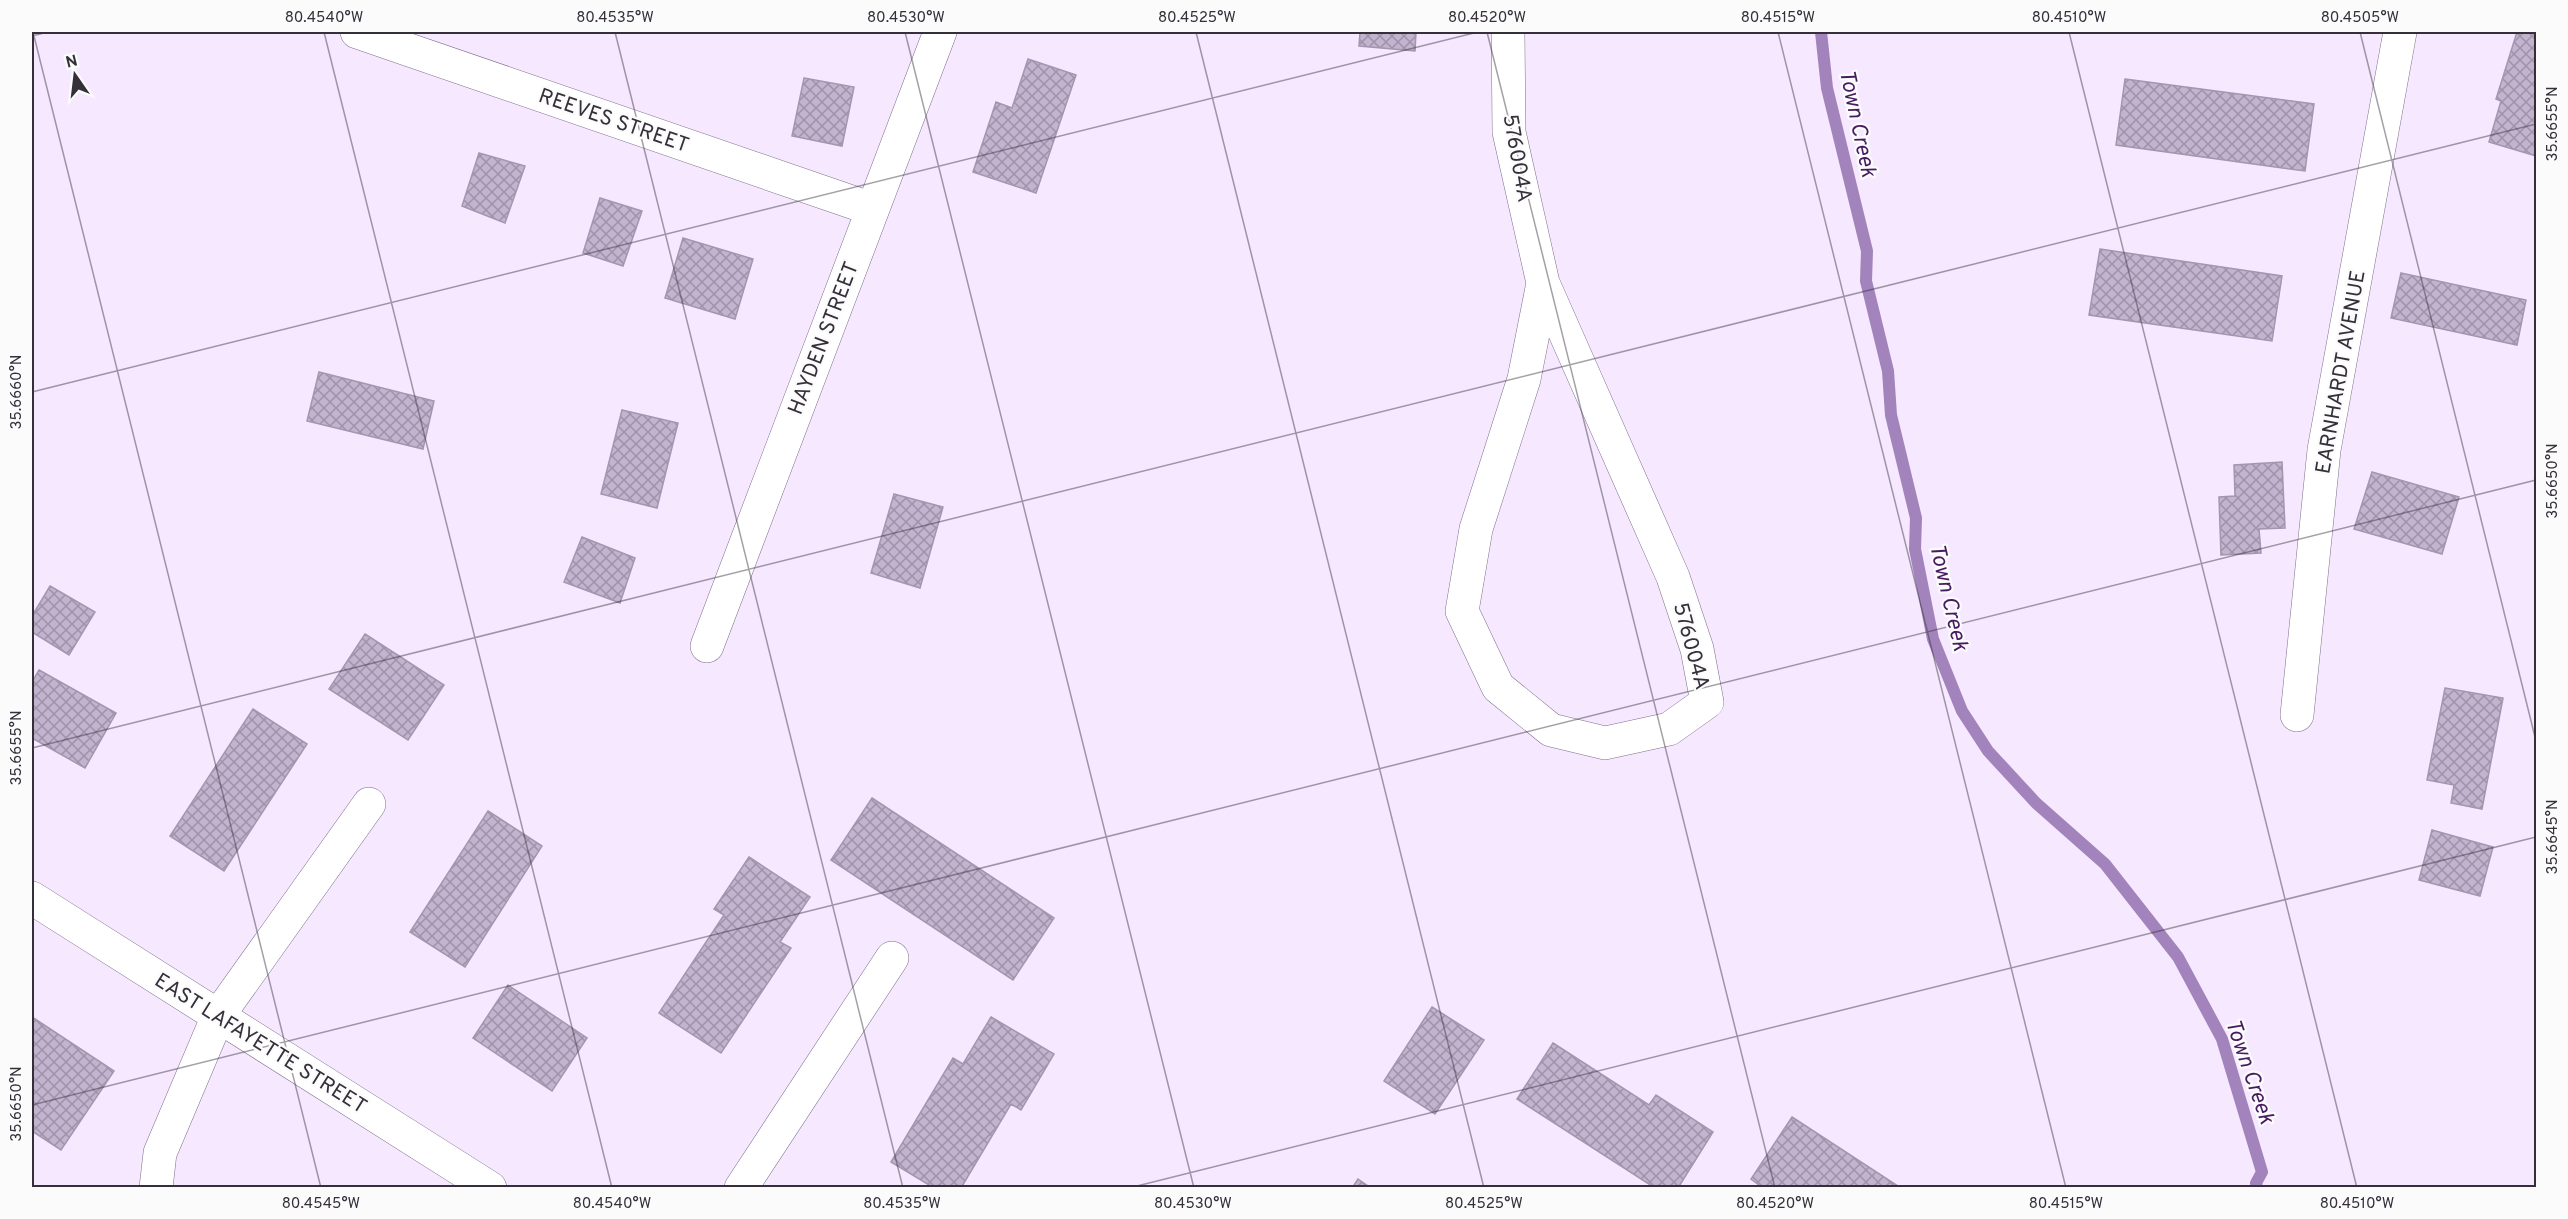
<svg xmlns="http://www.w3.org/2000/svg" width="2568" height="1219" font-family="Overpass,sans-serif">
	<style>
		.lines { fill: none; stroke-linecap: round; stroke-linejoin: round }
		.stream { stroke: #a383bc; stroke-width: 12 }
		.building { fill: url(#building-cross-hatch); stroke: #a495b0; stroke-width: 1.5 }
		.minor-casing { stroke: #7f708a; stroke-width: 34 }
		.minor { stroke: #fff; stroke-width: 33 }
		.ticks { fill: none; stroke: #352f3a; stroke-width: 1.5; stroke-opacity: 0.45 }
		.labels { text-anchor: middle; stroke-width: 4.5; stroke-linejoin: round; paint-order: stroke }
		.street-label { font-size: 21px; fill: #352f3a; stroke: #fbfbfb }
		.water-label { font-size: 22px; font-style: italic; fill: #471b61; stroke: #fbfbfb }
		.neatline { fill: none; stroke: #352f3a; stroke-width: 2 }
		.ticks-label { font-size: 15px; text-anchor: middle; fill: #352f3a }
	</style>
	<defs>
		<pattern id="building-cross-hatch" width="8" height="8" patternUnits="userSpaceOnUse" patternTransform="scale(1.5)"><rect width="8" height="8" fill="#c2b3ce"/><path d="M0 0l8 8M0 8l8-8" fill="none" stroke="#9e92a8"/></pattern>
	</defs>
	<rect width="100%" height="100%" fill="#f5e8ff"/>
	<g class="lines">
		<path class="stream" d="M1821,32l6,56 40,163 -1,30 22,90 3,44 25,103 -1,31 18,90 29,72 26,40 48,52 69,61 73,93 44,82 40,133 -6,11 1,5"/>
	</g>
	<path class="building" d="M1360,32h56l-1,19 -56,-5z
		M2517,32h19v124l-47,-14 12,-41 -5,-2z
		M1028,59l48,16 -40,118 -63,-21 23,-70 16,6z
		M804,78l50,9 -12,59 -50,-10z
		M2125,79l189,25 -9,67 -189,-26z
		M479,153l46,13 -20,57 -43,-17z
		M600,198l42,13 -19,55 -40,-13z
		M683,238l70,21 -18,60 -70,-21z
		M2100,249l182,27 -10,65 -183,-26z
		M2401,273l125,27 -9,45 -126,-27z
		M319,372l115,29 -11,48 -116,-28z
		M622,410l56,13 -21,85 -56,-14z
		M2282,462l3,66 -26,1 2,24 -40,2 -2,-58 16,-1 -1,-31z
		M2372,472l87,25 -17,57 -88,-25z
		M894,494l49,13 -23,81 -49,-15z
		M582,537l53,21 -15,45 -56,-21z
		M50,586l45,26 -26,43 -37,-23v-16z
		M365,634l79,51 -36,55 -79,-51z
		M39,670l77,43 -31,55 -53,-30v-56z
		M2445,688l58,10 -21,111 -31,-6 3,-18 -27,-5z
		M253,709l54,35 -83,127 -54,-35z
		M872,798l182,120 -41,62 -182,-120z
		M488,811l54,35 -77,121 -55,-35z
		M2432,830l61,17 -13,49 -61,-16z
		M749,857l61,40 -30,45 11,6 -70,105 -62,-40 65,-98 -10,-6z
		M508,985l79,53 -35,53 -79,-53z
		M1432,1007l52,33 -49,74 -51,-33z
		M32,1017l82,54 -53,79 -29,-19z
		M991,1017l63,37 -33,56 -10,-6 -50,84h-27l-43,-26 62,-104 10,6z
		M1553,1043l96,62 7,-10 57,37 -35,56h-23l-138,-89z
		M1792,1117l109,71h-138l-12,-9z
		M1358,1179l13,9h-19z"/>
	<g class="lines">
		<defs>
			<path id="minor" d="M357,32l515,177
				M1508,32l1,100 34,151 130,294 24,72 10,53 -38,27 -64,14 -54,-13 -53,-43 -36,-76 14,-82 48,-150 19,-96
				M707,646l233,-614
				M2297,715l27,-265 76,-418
				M32,898l458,290
				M156,1188l4,-35 58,-137 151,-212
				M741,1188l151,-230"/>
		</defs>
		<use href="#minor" class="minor-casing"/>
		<use href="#minor" class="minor"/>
	</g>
	<path class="ticks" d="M33,32l288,1156M324,32l288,1156M615,32l288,1156M905,32l289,1156M1196,32l288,1156M1487,32l288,1156M1778,32l288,1156M2069,32l288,1156M2360,32l176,709M32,36l16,-4M32,392l1446,-360M32,748l2504,-624M32,1105l2504,-625M1129,1188l1407,-351"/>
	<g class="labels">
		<g class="street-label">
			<text transform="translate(614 120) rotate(19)" y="7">REEVES STREET</text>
			<text transform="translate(1518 158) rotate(80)" y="7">576004A</text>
			<text transform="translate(823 338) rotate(-69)" y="7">HAYDEN STREET</text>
			<text transform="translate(2340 372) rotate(-80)" y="7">EARNHARDT AVENUE</text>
			<text transform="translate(1692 646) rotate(75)" y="7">576004A</text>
			<text transform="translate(261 1043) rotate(32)" y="7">EAST LAFAYETTE STREET</text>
		</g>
		<g class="water-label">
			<text transform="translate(1859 123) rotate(78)" y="8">Town Creek</text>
			<text transform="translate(1950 597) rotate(77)" y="8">Town Creek</text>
			<text transform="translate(2251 1071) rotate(71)" y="8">Town Creek</text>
		</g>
	</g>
	<rect width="2568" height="1219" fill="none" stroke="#fbfbfb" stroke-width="66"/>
	<g transform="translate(75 75) rotate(346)" stroke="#fbfbfb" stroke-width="4.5" paint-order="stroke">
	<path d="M0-4.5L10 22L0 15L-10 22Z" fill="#352f3a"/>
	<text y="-9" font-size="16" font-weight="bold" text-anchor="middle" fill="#352f3a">N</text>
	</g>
	<rect x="33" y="33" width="2502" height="1153" class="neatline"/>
	<g class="ticks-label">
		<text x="324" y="22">80.4540°W</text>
		<text x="615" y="22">80.4535°W</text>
		<text x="906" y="22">80.4530°W</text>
		<text x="1197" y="22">80.4525°W</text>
		<text x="1487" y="22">80.4520°W</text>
		<text x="1778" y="22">80.4515°W</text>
		<text x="2069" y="22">80.4510°W</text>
		<text x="2360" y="22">80.4505°W</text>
		<text transform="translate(2552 124) rotate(-90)" y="5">35.6655°N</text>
		<text transform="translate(16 392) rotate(-90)" y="5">35.6660°N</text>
		<text transform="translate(2552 481) rotate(-90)" y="5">35.6650°N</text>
		<text transform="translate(16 748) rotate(-90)" y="5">35.6655°N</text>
		<text transform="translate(2552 837) rotate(-90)" y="5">35.6645°N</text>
		<text transform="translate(16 1104) rotate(-90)" y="5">35.6650°N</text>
		<text x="321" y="1208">80.4545°W</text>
		<text x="612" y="1208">80.4540°W</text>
		<text x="902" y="1208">80.4535°W</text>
		<text x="1193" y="1208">80.4530°W</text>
		<text x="1484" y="1208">80.4525°W</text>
		<text x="1775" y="1208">80.4520°W</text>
		<text x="2066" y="1208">80.4515°W</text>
		<text x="2357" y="1208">80.4510°W</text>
	</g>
</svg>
